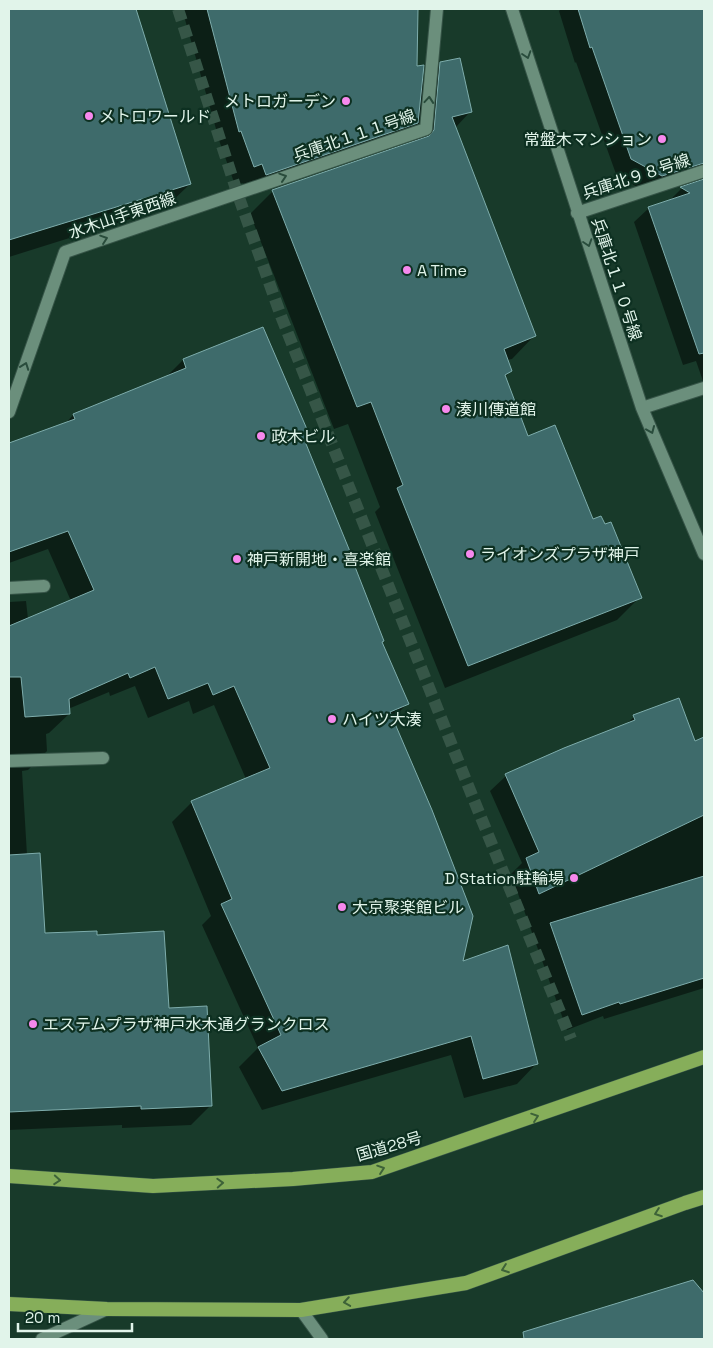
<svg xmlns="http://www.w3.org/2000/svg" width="713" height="1348" font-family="'Space Grotesk','Noto Sans JP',sans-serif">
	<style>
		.shadow { fill: #0007 }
		.building { fill: #3e6b6b; stroke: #7eadac }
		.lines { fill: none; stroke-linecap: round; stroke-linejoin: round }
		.pedestrian-tunnel { stroke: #365647; stroke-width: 12; stroke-dasharray: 12 6; stroke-linecap: butt }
		.minor-casing { stroke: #365447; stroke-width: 14 }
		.tertiary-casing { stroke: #365447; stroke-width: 14 }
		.trunk-casing { stroke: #365447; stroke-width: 15 }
		.minor { stroke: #6b8f7c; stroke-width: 12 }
		.tertiary { stroke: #6b8f7c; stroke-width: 12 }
		.trunk { stroke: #86ae5a; stroke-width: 14 }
		.oneway { stroke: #294c3c }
		.oneway2 { stroke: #3d6238 }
		.poi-dot { fill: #f688ed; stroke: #0d3021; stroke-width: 2 }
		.labels { text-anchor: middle; stroke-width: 4.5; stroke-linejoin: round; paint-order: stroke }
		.poi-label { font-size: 16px; fill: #e1f4ea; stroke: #0d3021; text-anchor: start }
		.street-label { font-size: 16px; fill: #e1f4ea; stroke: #0d3021 }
	</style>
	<rect width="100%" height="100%" fill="#183a2a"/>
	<path class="shadow" d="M9,9h126l55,175 -25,24 -156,49z
		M182,9h235l-1,59 5,15 20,-20 29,49 -15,16 79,208 -22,23 -5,1 4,11 -6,6 23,60 64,84 48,76 -23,23 -172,68 -70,-176 5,-5 -32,-83 -14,5 -84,-215 23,-23 140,-48 1,-18 -16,17 -151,51 -4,-10 -8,2 -15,-42z
		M561,9h143v158l-59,25 -29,-18 -40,-112 -1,1 -16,-52z
		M704,181v200h-1l-7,-20 -13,4 -49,-143 15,-14 19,-6 13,-13z
		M183,360l125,77 -4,4 77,202 26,61 -15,15 69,244 75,101 -19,20 -53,14 -13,-43 -189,55 -23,-43 19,-19 -56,-123 9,-9 -39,-94 20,-20 54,-23 -32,-74 -21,9 -4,-13 -41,17 -13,-32 -25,10 -1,-4 -41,17 1,5 -20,19 -3,1 1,17 -19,19 -6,1 5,84 17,79 52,2 72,73 43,96 -20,20 -69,3v-3l-113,5v-528l17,-1 2,18 43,-18 -23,-52 -39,14v-119l56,-20 8,-9 92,-37z
		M634,717l60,26 10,-5v250l-100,31 -1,-3 -36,14 -56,-156 11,-11 -32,-72 16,-15 59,-27 60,-24z
		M693,1281l11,14v44h-162l17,-17z"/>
	<path class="building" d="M9,9h127l55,175 -182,56z
		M207,9h211l-1,57 7,-1 -6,58 -152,52 -4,-11 -8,3 -13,-36 -2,1z
		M578,9h126v154l-42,13 -31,-17 -39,-112 -2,1z
		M460,58l12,54 -20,5 84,219 -32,13 8,22 -7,4 23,61 27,-11 38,94 8,-3 4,8 6,-2 31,76 -174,68 -71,-178 6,-3 -32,-83 -14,5 -85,-217 157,-54 5,-6 6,-68z
		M704,179v174l-5,1 -51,-147 42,-14 -10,-6z
		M263,327l43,100 3,10 -5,2 47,115h-1l34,87 -2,1 27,62 -19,8 42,98 41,106 -10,45 45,-16 30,119 -55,15 -12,-43 -189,55 -24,-44 23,-12 -60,-131 11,-5 -41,-98 79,-33 -36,-82 -21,9 -5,-12 -40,16 -13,-32 -25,11 -2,-5 -59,26 1,15 -45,3 -4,-40h-12v-51l85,-36 -26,-59 -59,21v-109l66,-24 -2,-5 113,-46 -3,-9z
		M679,698l16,43 9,-4v78l-165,79 -13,-36 13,-6 -34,-78 59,-26 71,-28 -2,-5z
		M40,853l5,80 52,-2v4l67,-4 5,77 38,-2 5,100 -71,3v-3l-132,6v-257z
		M704,876v102l-84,26 -1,-2 -37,13 -32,-92z
		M693,1280l11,13v46h-180l-1,-7z"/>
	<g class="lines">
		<path class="pedestrian-tunnel" d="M178,9l59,183 44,124 186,467 104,256"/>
		<defs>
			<path id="minor" d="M512,9l130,399 62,146
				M577,213l127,-42
				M642,408l62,-20
				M9,412l56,-160 361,-123 11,-120
				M9,588l35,-2
				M9,761l94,-3
				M301,1310l21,29"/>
			<path id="tertiary" d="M42,1339l65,-30"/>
			<path id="trunk" d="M9,1176l144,10 140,-7 79,-7 332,-115
				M9,1304l98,5 194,1 165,-27 219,-80 19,-6"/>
		</defs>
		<use href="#minor" class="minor-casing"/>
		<use href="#tertiary" class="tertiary-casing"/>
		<use href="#trunk" class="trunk-casing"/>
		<use href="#minor" class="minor"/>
		<use href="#tertiary" class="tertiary"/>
		<use href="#trunk" class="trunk"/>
	</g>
	<defs><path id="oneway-chevron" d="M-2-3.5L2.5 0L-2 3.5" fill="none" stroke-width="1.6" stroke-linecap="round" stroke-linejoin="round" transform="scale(1.25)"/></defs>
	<g class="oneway">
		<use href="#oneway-chevron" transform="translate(527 55) rotate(72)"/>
		<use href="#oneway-chevron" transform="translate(429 100) rotate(-85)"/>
		<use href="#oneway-chevron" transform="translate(283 177) rotate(-18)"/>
		<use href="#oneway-chevron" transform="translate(104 239) rotate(-19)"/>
		<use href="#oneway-chevron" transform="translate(588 243) rotate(72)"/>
		<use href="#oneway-chevron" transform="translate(25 366) rotate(-70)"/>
		<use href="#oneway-chevron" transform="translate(651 430) rotate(67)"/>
	</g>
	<g class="oneway2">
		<use href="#oneway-chevron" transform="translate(535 1117) rotate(-19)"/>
		<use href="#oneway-chevron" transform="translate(381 1169) rotate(-19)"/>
		<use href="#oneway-chevron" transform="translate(57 1180) rotate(4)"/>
		<use href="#oneway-chevron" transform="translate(220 1183) rotate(-3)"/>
		<use href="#oneway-chevron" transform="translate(658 1213) rotate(160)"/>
		<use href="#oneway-chevron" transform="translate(505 1269) rotate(160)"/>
		<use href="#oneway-chevron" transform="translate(347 1302) rotate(171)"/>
	</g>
	<g class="poi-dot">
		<circle cx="346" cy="101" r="5"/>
		<circle cx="89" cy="116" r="5"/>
		<circle cx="662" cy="139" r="5"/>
		<circle cx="407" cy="270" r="5"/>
		<circle cx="446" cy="409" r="5"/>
		<circle cx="261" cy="436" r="5"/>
		<circle cx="470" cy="554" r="5"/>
		<circle cx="237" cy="559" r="5"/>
		<circle cx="332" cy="719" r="5"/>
		<circle cx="574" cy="878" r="5"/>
		<circle cx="342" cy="907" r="5"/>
		<circle cx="33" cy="1024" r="5"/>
	</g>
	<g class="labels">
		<g class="poi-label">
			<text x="336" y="107" text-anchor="end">メトロガーデン</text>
			<text x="99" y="122">メトロワールド</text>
			<text x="652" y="145" text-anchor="end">常盤木マンション</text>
			<text x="417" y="276">A Time</text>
			<text x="456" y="415">湊川傳道館</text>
			<text x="271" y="442">政木ビル</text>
			<text x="480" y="560">ライオンズプラザ神戸</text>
			<text x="247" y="565">神戸新開地・喜楽館</text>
			<text x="342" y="725">ハイツ大湊</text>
			<text x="564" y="884" text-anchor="end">D Station駐輪場</text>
			<text x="352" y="913">大京聚楽館ビル</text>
			<text x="43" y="1030">エステムプラザ神戸水木通グランクロス</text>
		</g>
		<g class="street-label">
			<text transform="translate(354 135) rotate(-19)" y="6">兵庫北１１１号線</text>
			<text transform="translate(636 176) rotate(-18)" y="6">兵庫北９８号線</text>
			<text transform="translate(122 215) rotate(-19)" y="6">水木山手東西線</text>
			<text transform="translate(617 279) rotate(72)" y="6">兵庫北１１０号線</text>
			<text transform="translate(389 1146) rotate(-16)" y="6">国道28号</text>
		</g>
	</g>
	<rect width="713" height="1348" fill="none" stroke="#e1f4ea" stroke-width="20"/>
	<path d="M18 1323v8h114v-8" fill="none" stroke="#e1f4ea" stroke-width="2.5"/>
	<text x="25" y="1323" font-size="15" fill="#e1f4ea" stroke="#0d3021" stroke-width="4" paint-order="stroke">20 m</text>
</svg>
